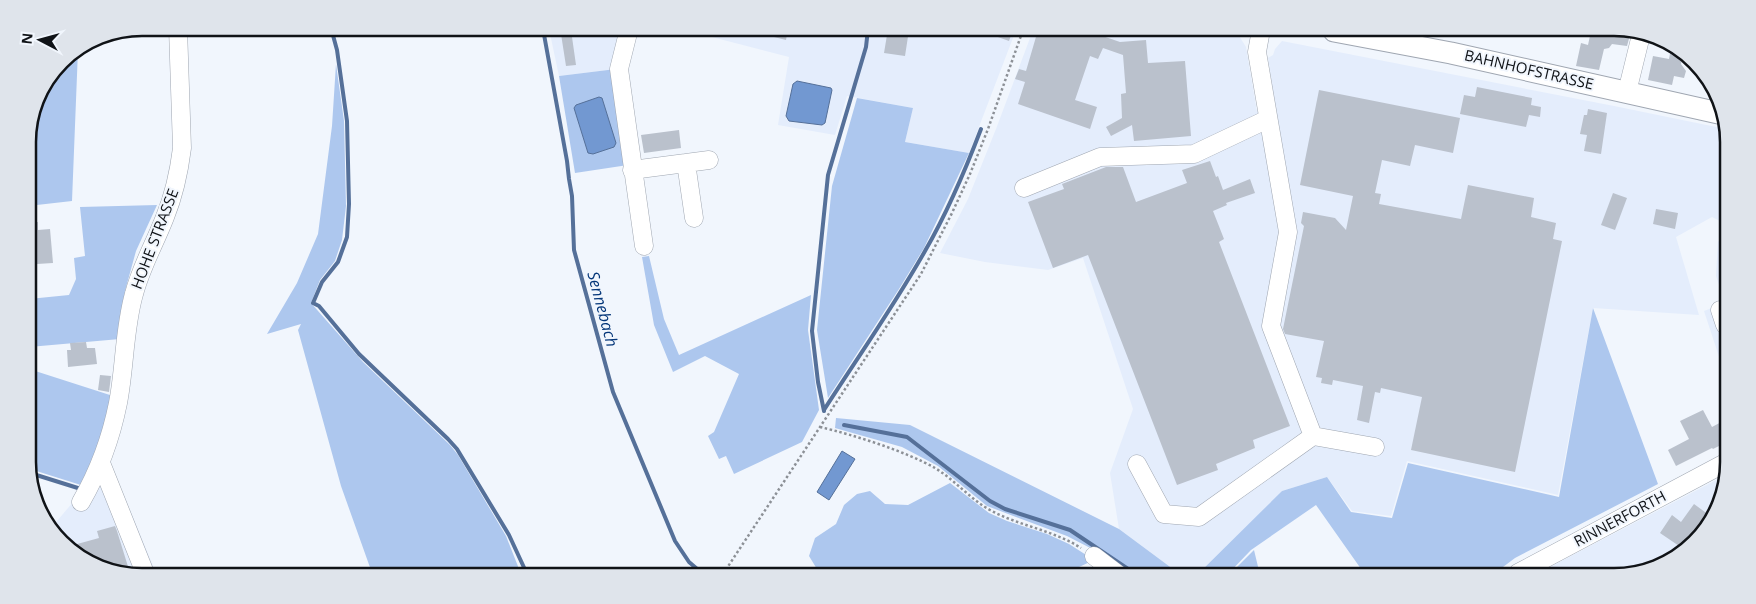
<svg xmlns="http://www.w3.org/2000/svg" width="1756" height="604" font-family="'Open Sans',sans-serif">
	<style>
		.built { fill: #e4edfc }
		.green { fill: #adc7ee }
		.water { fill: #7298d1; stroke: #557099 }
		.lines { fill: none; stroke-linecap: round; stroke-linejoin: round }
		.stream { stroke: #557099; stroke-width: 4 }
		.building { fill: #bac1cc }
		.minor-casing { stroke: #9fa6b1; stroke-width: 19 }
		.major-casing { stroke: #9fa6b1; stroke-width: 23 }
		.path { stroke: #8c9096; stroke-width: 2.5; stroke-dasharray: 2.5 2.5; stroke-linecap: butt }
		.minor { stroke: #fff; stroke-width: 18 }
		.major { stroke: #fff; stroke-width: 21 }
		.labels { text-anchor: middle; stroke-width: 4; stroke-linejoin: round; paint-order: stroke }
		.street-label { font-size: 15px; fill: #101317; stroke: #f1f6fd }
		.water-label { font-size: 16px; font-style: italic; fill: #043679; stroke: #f1f6fd }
		.rim { fill: none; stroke: #101317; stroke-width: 2.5 }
	</style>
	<rect width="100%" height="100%" fill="#f1f6fd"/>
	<path class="built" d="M549,29h77l-10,40 -57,7z
		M681,29l335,1 -47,123 -64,-11 8,-34 -66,-12 -12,39 -57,-10 11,-68z
		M1033,30l203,1 10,16 11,65 16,-22 -5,-32 5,-3 2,-6 7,-8 332,65 112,23v95l-14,-7 -36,20 23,78 -106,-7 -35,187 -151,-34 -16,55 -39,-5 -25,-34 -45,14 -85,84h-16l-62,-46 -9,-56 23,-64 -50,-151 -35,12 -63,-8 -45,-9 28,-54 28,-70z
		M1718,241l8,4 -1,58 -9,-27z
		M1725,303v72l-21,-64z
		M108,461l19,42 29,70h-44l-56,-35 -5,-10z
		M1720,478l5,14 -41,61 -63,23h-88z"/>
	<path class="green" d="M78,50l-6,151 -44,5v-71l8,-37 25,-37z
		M336,64l8,57 2,85 -4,34 -7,21 -15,19 -9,23 52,59 87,83 8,10 48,81 15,38 -149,-1 -31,-87 -43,-156 3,-6 -34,10 30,-51 21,-49 14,-108z
		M616,69l12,96 -53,8 -16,-97z
		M857,98l56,10 -8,34 64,11 -45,95 -25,41 -71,109 -11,-68 15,-144z
		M157,205l-21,46 -11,40 -5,48 -91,8v-48l40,-4 7,-16 -2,-21 11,-2 -5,-49z
		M649,256l15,63 15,36 132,-60 -3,35 11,80 -17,32 -68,32 -8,-18 -7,3 -11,-23 6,-4 25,-58 -34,-18 -32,16 -19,-47 -12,-68z
		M1593,308l65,176 -143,74 -24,18h-125l-50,-71 -65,45 -24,25h-30l85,-84 45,-14 24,35 41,6 16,-55 151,34z
		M29,369l84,27v7l-29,83 -54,-17z
		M836,418l74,7 209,104 62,46h-54l-29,-23 -31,-16 -80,-30 -49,-40 -36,-19 -67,-19z
		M950,483l39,30 18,8 40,13 22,10 25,16 -32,15 -242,-1 -11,-18 6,-18 21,-14 8,-19 13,-11 13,-3 15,13 23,1z
		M1254,550l6,25h-31z"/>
	<path class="water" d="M797,81l34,7 1,2 -7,33 -3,2 -33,-4 -3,-5 7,-32z
		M599,97l3,1 14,45 -2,4 -21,7 -5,-1 -14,-45 2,-3z
		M842,451l13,8 -26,41 -12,-8z"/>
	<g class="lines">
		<path class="stream" d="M331,28l6,22 10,71 2,83 -2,33 -9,25 -16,20 -9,21 6,3 40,48 89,85 9,10 52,86 18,39
			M543,29l24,132 2,18 3,17 2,54 39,142 62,149 14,21 14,12
			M824,410c34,-53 70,-104 101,-159 22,-38 40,-80 56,-122
			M824,411l-6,-29 -6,-51 16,-156 38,-128 2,-18
			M844,425l63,12 83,64 15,8 65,21 67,45
			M30,473l51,16"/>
	</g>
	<path class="building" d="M563,29h11l-2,8 4,28 -10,1 -5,-32z
		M758,29h30l-2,11 -28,-7z
		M888,29l21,1 -4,26 -21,-3z
		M981,30h32l-4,11 -28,-10z
		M1038,30h47l35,12 26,-2 2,23 37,-2 6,75 -57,5 -2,-16 -21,11 -5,-9 16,-9 -1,-24 5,-1 -3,-38 -20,-7 -5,11 -8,-3 -15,44 22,7 -7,22 -72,-25 7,-22 -10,-3 4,-10 7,2z
		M1591,31h40l-4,15 -15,-2 -3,4 -5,1 -5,21 -23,-4 5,-23 7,2z
		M1671,48l12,8 -2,8 5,7 -2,7 -10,-2 -2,9 -24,-5 5,-24 16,3z
		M1477,87l55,11 -1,7 10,2 -1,10 -11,-2 -3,12 -66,-13 4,-19 11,2z
		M1319,90l141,28 -7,35 -38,-8 -5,21 -28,-6 -7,33 6,1 -2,10 82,15 7,-34 66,13 -3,19 25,6 -3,16 9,2 -47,231 -104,-22 11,-53 -41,-9 -1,5 -5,-1 -6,31 -12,-3 6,-34 -30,-6 -1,5 -11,-2 1,-5 -6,-1 8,-36 -39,-7 -2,-5 21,-103 -3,-3 2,-11 32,6 11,12 7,-34 -53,-11z
		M1588,109l19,4 -6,41 -17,-3 3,-16 -7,-1 4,-19h3z
		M679,130l2,18 -37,5 -3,-18z
		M1210,161l6,16 2,-1 5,14 27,-11 5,14 -29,10 1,2 -14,6 11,28 -5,3 71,184 -37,14 2,8 -39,16 2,6 -41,15 -89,-230 -35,13 -25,-66 36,-13 -2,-5 44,-17h17l13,35 51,-19 -5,-13z
		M1613,193l14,5 -12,32 -14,-5z
		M1656,209l22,4 -3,16 -22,-5z
		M38,222v8l12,-1 3,34 -16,1 -1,-11 -8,1v-31z
		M86,342l1,6h8l2,16 -29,3 -1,-17h4l-1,-7z
		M100,375l11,1 -2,16 -11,-2z
		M1703,410l9,17 13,-7v23l-12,6 -1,-1 -36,18 -8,-16 21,-11 -9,-18z
		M1694,504l15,11 -24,35 -25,-17 12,-18 9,7z
		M115,526l2,5 13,42 -18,-1 -42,-26 29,-8 -2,-7z"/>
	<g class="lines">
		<defs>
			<path id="minor" d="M629,29l-10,40 25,177
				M1261,30l-4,22 31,180 -17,94 42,110
				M1627,92l15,-61
				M686,163l8,55
				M632,170l77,-10
				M1024,188l76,-31 94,-3 74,-35
				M1720,310l5,15
				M101,463l44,110
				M1137,464l27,50 35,3 114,-81 62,11
				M81,502c18,-31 30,-64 37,-99 7,-36 6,-74 16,-109 7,-27 21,-51 31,-77 9,-22 14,-45 17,-69l-4,-120
				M1094,556l25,19
				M1516,576l2,-3 207,-110"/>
			<path id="major" d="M1334,31l117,22 272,61"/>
		</defs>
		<use href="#minor" class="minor-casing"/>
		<use href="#major" class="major-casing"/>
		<path class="path" d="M820,427c34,8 85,24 115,41 20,12 35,31 55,42 29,16 63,20 91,38
			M723,574l198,-300 31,-61 18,-39 18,-45 35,-99"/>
		<use href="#minor" class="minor"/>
		<use href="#major" class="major"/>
	</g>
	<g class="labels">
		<g class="street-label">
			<text transform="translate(1529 70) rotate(13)" y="5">BAHNHOFSTRASSE</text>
			<text transform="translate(155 239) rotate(-69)" y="5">HOHE STRASSE</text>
			<text transform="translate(1620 519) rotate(-28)" y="5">RINNERFORTH</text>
		</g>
		<g class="water-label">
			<text transform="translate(603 309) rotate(75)" y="6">Sennebach</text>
		</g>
	</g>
	<path d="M0 0H1756V604H0ZM142 36H1614A106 106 0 0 1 1720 142V462A106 106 0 0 1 1614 568H142A106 106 0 0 1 36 462V142A106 106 0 0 1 142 36Z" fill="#dfe4eb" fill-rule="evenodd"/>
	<path class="rim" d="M142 36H1614A106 106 0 0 1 1720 142V462A106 106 0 0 1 1614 568H142A106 106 0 0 1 36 462V142A106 106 0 0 1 142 36Z"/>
	<g transform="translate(40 40) rotate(276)" stroke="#f1f6fd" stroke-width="4" paint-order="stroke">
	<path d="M0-4L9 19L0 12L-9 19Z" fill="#101317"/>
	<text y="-8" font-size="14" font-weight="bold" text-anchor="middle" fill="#101317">N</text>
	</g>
</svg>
